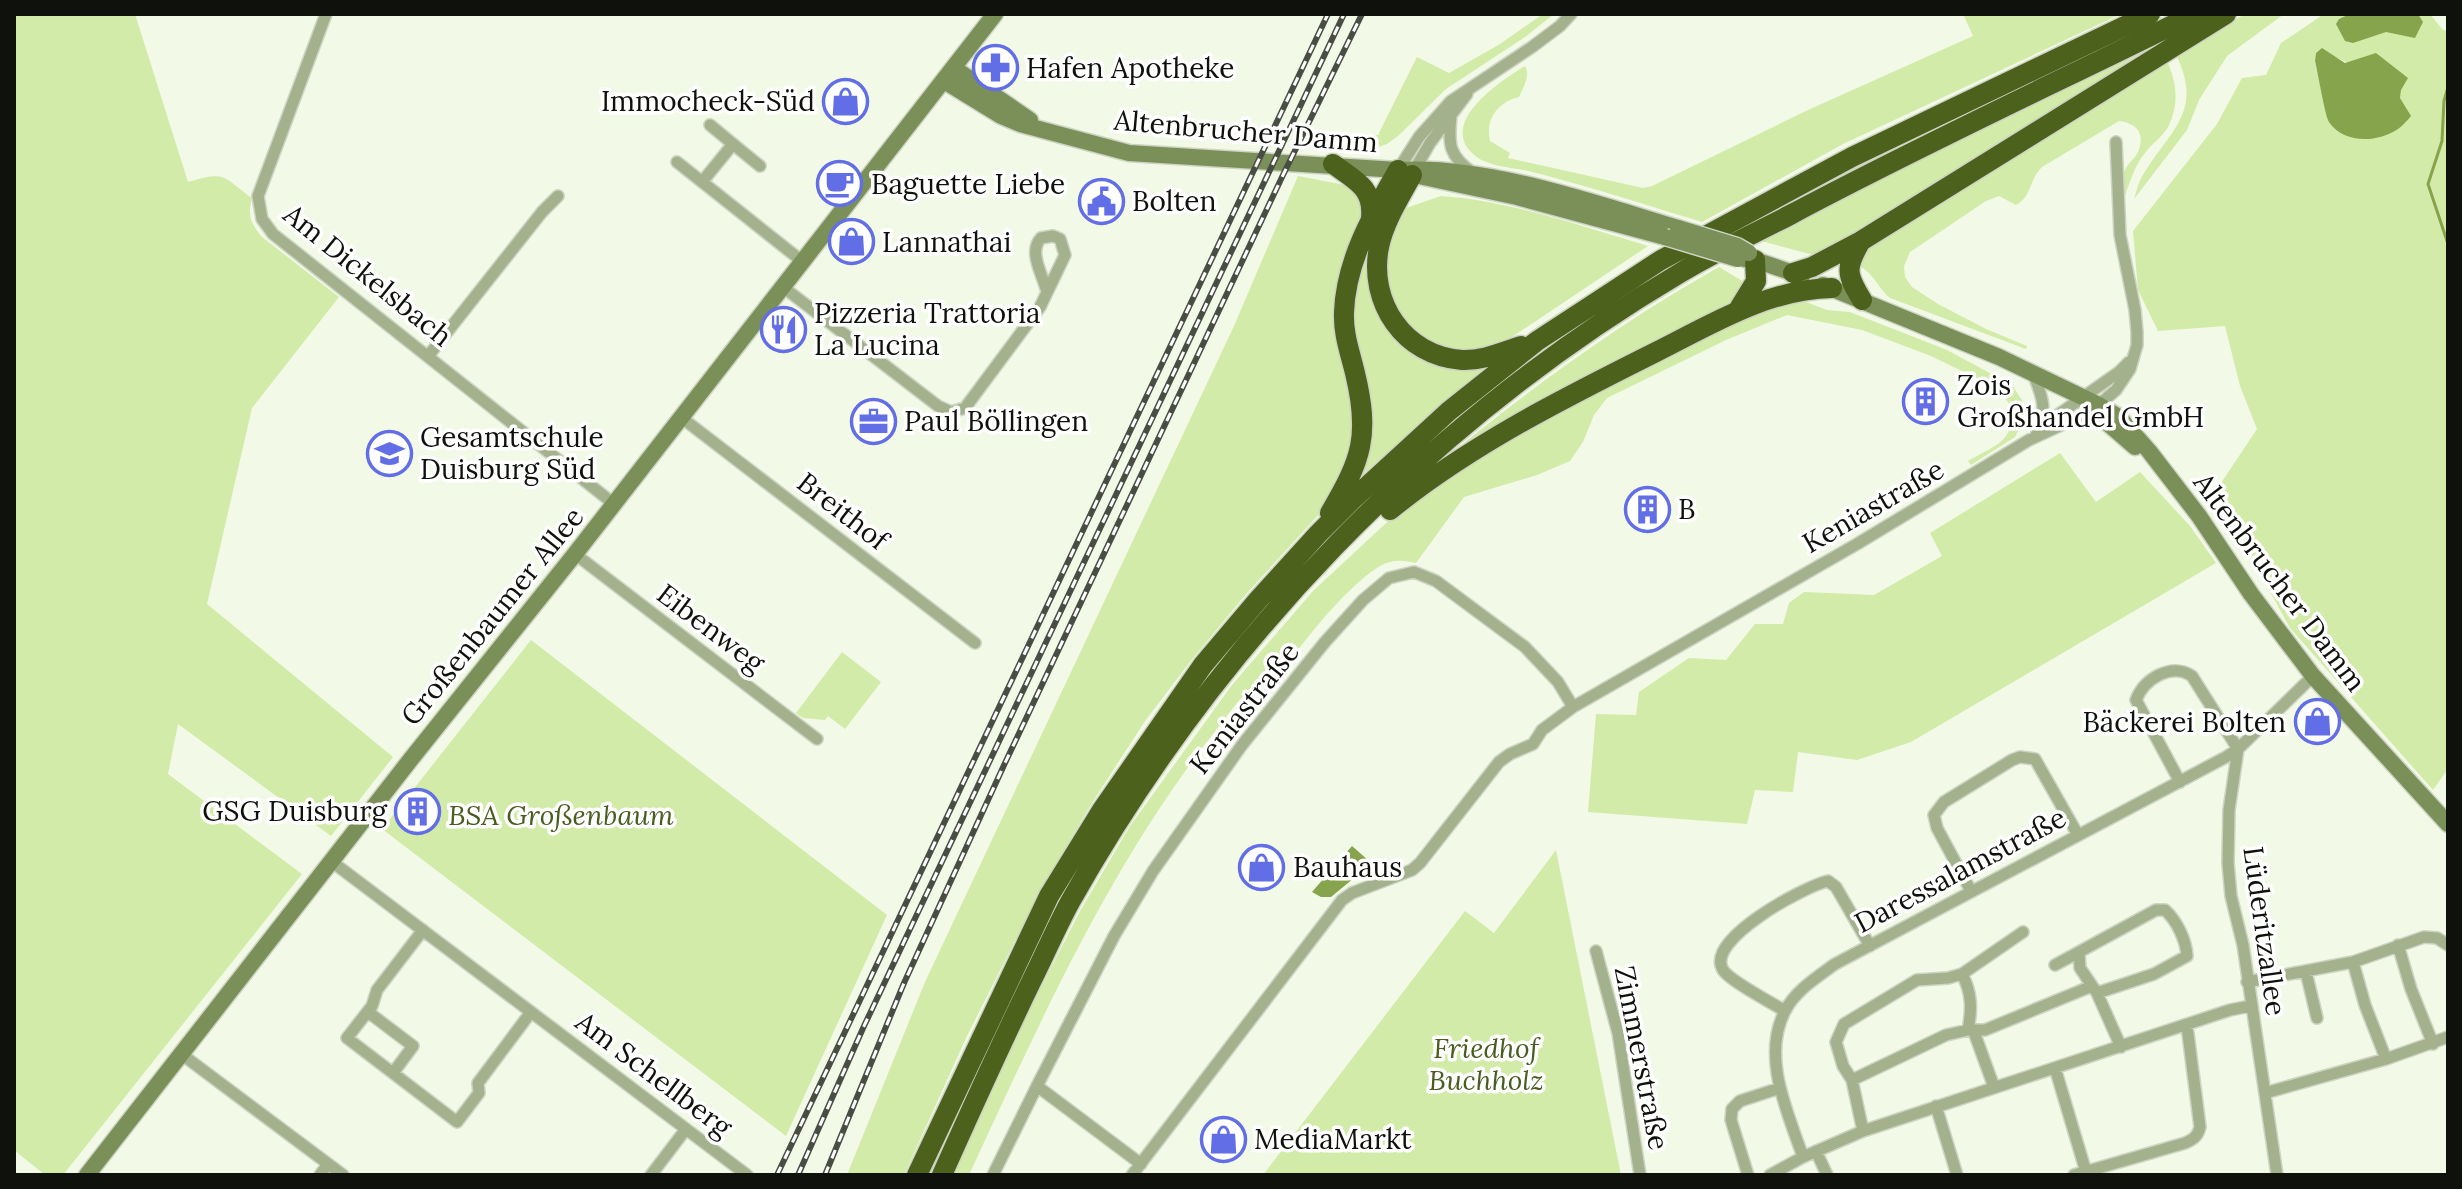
<svg xmlns="http://www.w3.org/2000/svg" width="2462" height="1189" font-family="Lora,serif">
	<style>
		.green { fill: #d2eba9; fill-rule: evenodd }
		.water { fill: #86a44b }
		.lines { fill: none; stroke-linecap: round; stroke-linejoin: round }
		.stream { stroke: #86a44b; stroke-width: 3 }
		.street-casing { stroke: #ced4c4; stroke-width: 14 }
		.secondary-casing { stroke: #ced4c4; stroke-width: 19 }
		.highway-casing { stroke: #ced4c4; stroke-width: 23 }
		.street { stroke: #a3b28c; stroke-width: 11 }
		.secondary { stroke: #7b9058; stroke-width: 16 }
		.highway { stroke: #4b611c; stroke-width: 20 }
		.rail-casing { stroke: #494d44; stroke-width: 6 }
		.rail { stroke: #fff; stroke-width: 3; stroke-dasharray: 9; stroke-linecap: butt }
		.secondary-bridge-casing { stroke: #ced4c4; stroke-width: 19; stroke-linecap: butt }
		.secondary-bridge { stroke: #7b9058; stroke-width: 16 }
		.labels { text-anchor: middle; stroke-width: 7; stroke-linejoin: round; paint-order: stroke }
		.poi-label { font-size: 28px; fill: #0f120c; stroke: #fff; text-anchor: start }
		.street-label { font-size: 28px; fill: #0f120c; stroke: #fff }
		.park-label { font-size: 28px; font-style: italic; fill: #495d1f; stroke: #fff }
	</style>
	<rect width="100%" height="100%" fill="#f2f9e7"/>
	<path class="green" d="M14,14h121l53,168c38,-11 33,-7 64,16 -5,17 -1,26 10,39l77,60 -87,111 -45,196 186,153 -62,79 -153,-112 -10,50 134,100 -239,301h-18l-31,-25z
		M1543,14h11l-29,23 -79,52 -48,47 -11,8 -15,5 -60,-2 11,-12h55l39,-78 32,16 51,-29z
		M1963,14h158l-278,130 -141,78c-34,-10 -67,-21 -101,-31 -25,-7 -51,-15 -77,-21 -17,-3 -39,-4 -52,-17 -33,-32 30,-73 53,-87 6,10 -2,21 -6,31 -21,5 -34,22 -29,44l20,12 -2,5 135,30 9,-2 156,-76 165,-74z
		M2245,14h39l-57,42 -28,44 -12,30 -53,69c3,-10 6,-21 12,-29 27,-42 57,-61 30,-115z
		M2324,14h106l12,15 6,3v737l-15,21 -143,-162 -75,-136 42,-63 -17,-43 -15,-60 -67,5 -20,-41 -5,-59 84,-107 25,-46 24,-3 15,-32zM2316,53l20,4 65,33 -1,8 -72,23 -13,-60z
		M2182,33l-323,203 -42,20 -56,-15 100,-53z
		M2166,59c10,21 14,43 3,66 -5,11 -17,18 -24,28 -11,13 -15,30 -21,45 0,-6 -2,-17 0,-25 2,-9 11,-14 14,-21 8,-19 -2,-29 -19,-31l-77,46c-13,12 -10,30 -26,38l-17,-9 -13,5 -76,51 -6,14 1,11 7,10 26,17 48,25 41,17 -1,3 -136,-51c-14,-12 -17,-28 -36,-34l2,-8z
		M1298,176l57,11 11,22 -15,36 -2,129 7,73 -34,64 -75,82 -54,65 -48,63 -55,85 -50,85 -73,145 -63,139h-57l78,-193 309,-656z
		M1441,196c70,5 140,30 207,50l-151,101 -36,8 -53,-23 -21,-42 -1,-42 20,-40z
		M1368,242l32,97 91,24 -134,116 -7,-167z
		M1719,267l25,15 -14,22 -299,166c90,-75 185,-145 288,-203z
		M1798,299l29,11 23,2 97,38 65,35 10,15 1,11v10l-8,16 -44,28 -3,-4c27,-16 42,-16 46,-50l-15,-22 -68,-33 -69,-26 -75,-15 -61,25 -119,58 -13,17 -11,27 -13,19 -33,14 -73,22 -48,66c-13,-3 -24,-4 -36,3 -38,24 -78,78 -105,114 -25,-1 -44,32 -58,49 -106,133 -177,293 -248,446h-16l69,-150 58,-114 50,-85 102,-141 81,-94 99,-92 57,-42 269,-138z
		M2060,453l36,49 44,-30 50,54 26,37 -305,179 -54,18 -59,-8 -5,40 -38,-2 -8,34 -159,-12 8,-98 40,1 3,-23 50,-34 37,2 29,-36h28l6,-21 15,-11 70,3 68,-39 -12,-23z
		M531,640l356,275 -101,221 -404,-307z
		M842,652l39,30 -36,47 -17,-13 -3,4 -22,-2 -7,-5z
		M1556,850l65,325h-358l202,-264 29,22z"/>
	<path class="water" d="M2350,14h68l5,8 -8,16 -29,-6 -33,11 -8,-2 -9,-17 3,-5z
		M2322,48l23,15 31,-10 32,25 -7,12 -1,8 11,18c-4,5 -9,10 -13,13 -21,14 -54,15 -69,-7 -4,-6 -11,-49 -14,-61l1,-8z
		M1352,846l17,15 -10,6 -5,11 -23,19h-10l-9,-5z"/>
	<g class="lines">
		<path class="stream" d="M2448,87l-4,14 -2,40 -14,43 20,60"/>
		<defs>
			<path id="street" d="M326,14l-68,182 4,23 11,15 341,270
				M1451,116c-3,29 -2,40 22,57
				M733,144l27,22
				M677,162l126,100
				M1415,169l15,-26 37,-49
				M1398,170l21,-33 32,-36 81,-54 28,-21 11,-12
				M702,182l31,-38 -23,-19
				M783,287l155,119 13,6 14,-4 75,-101 25,-52 -5,-16 -7,-3 -12,2c-13,14 1,35 6,54
				M429,355l113,-143 16,-16
				M2033,373c7,19 16,36 4,55
				M682,418l293,225
				M2036,435l16,-16 67,-47 10,-10
				M575,554l242,185
				M2238,749l-9,61 -1,53 3,33 12,49 34,230
				M2180,782l-44,-82c8,-21 35,-38 56,-24l46,73
				M331,861l416,314
				M1971,891l-34,-63 -3,-13 10,-13 68,-42 8,-3 15,2 43,76
				M423,930l-46,60 -5,16 -25,32 110,84 22,-29 -1,-10 53,-71
				M2023,932l-61,42 -14,4 -31,2 -73,44 -8,18 7,24 9,14 94,-45 22,-5h17l107,-44
				M2398,945l13,44 22,55
				M1596,951l22,82 22,142
				M2353,962l12,43 21,54
				M2055,965l24,-13
				M2306,972l11,46
				M1962,974c10,19 10,35 6,56
				M2247,982l106,-20 71,-25 13,1 11,7
				M2097,993l-17,-25 -1,-16 77,-42h9c12,11 21,30 22,46l-33,18 -57,19 24,54
				M1785,1011c-13,-8 -55,-30 -62,-41 -19,-30 82,-84 105,-89l8,6 34,59
				M368,1012l45,34 -20,27
				M1974,1032l20,55
				M180,1053l163,122
				M2055,1068l31,104
				M1852,1080l11,51
				M2265,1093l121,-34 62,-22
				M1936,1106l21,69
				M1816,1151l11,24
				M1803,1157c-15,-44 -42,-100 -18,-146 10,-20 32,-34 50,-47l391,-207 12,-8 75,-73
				M1141,1164l-104,-78 77,-150 39,-65 89,-126 83,-103 38,-42 26,-22 25,-6 22,9 89,66 33,35 15,25
				M320,1175l8,-11
				M651,1175l35,-46
				M993,1175l44,-89
				M1132,1175l210,-275 10,-7 60,-23 8,-7 79,-101 11,-8 23,-10 9,-14 31,-23 284,-163 172,-104 63,-29 24,-21 14,-21 7,-24v-13l-2,-22 -15,-75 -4,-93
				M1748,1175l-17,-55 1,-11 8,-8 40,-13
				M1770,1175l33,-18 60,-26 367,-121 20,-4
				M2074,1175l111,-32c9,-4 13,-7 15,-16l-13,-101"/>
			<path id="secondary" d="M954,68l76,52
				M944,81l57,35 19,8 109,29 269,17c86,-6 197,33 280,58
				M1414,175l103,22 148,40
				M1744,259l11,1 47,16
				M1823,285l176,72 100,48 20,12 30,34 50,65 52,78 62,82 135,148
				M2089,407l46,40
				M87,1175l324,-416 164,-205 420,-540"/>
			<path id="highway" d="M1333,164c22,16 41,24 38,54
				M1412,175c-12,22 -28,47 -33,72 -11,55 25,109 83,113 21,1 40,-8 59,-14
				M1861,241c-16,27 -15,33 1,59
				M1793,273l19,-6 49,-26 365,-227
				M1737,312l19,-31 -1,-21
				M1390,510c80,-65 174,-112 266,-158 56,-28 112,-63 176,-64
				M1330,513c32,-54 40,-78 25,-140 -5,-21 -12,-39 -11,-61 2,-52 29,-98 54,-142
				M917,1175l132,-279 53,-86 101,-145 55,-65 60,-66 34,-34 97,-89 88,-70 124,-81 191,-103 298,-143
				M942,1175c29,-65 58,-129 89,-193 13,-26 25,-54 39,-80 145,-258 355,-478 610,-629 35,-21 73,-39 110,-58 133,-71 270,-134 405,-201"/>
		</defs>
		<use href="#street" class="street-casing"/>
		<use href="#secondary" class="secondary-casing"/>
		<use href="#highway" class="highway-casing"/>
		<use href="#street" class="street"/>
		<use href="#secondary" class="secondary"/>
		<use href="#highway" class="highway"/>
		<defs>
			<path id="rail" d="M777,1175l551,-1161
				M798,1175l66,-149 480,-1012
				M825,1175l79,-192 101,-220 278,-588 79,-161"/>
		</defs>
		<use href="#rail" class="rail-casing"/>
		<use href="#rail" class="rail"/>
		<defs>
			<path id="secondary-bridge" d="M1678,228l59,18 12,7
				M1665,237l73,22"/>
		</defs>
		<use href="#secondary-bridge" class="secondary-bridge-casing"/>
		<use href="#secondary-bridge" class="secondary-bridge"/>
	</g>
	<defs>
		<symbol id="pharmacy-ring" viewBox="-11 -11 22 22"><circle r="9.5" fill="#fff" stroke="#626ee6" stroke-width="1.5"/><path d="M-2-6h4v4h4v4h-4v4h-4v-4h-4v-4h4Z" fill="#626ee6"/></symbol>
		<symbol id="shop-ring" viewBox="-11 -11 22 22"><circle r="9.5" fill="#fff" stroke="#626ee6" stroke-width="1.5"/><path d="M-5-2.5h2.3a2.7 3.5 0 0 1 5.4 0H5L5.5 6h-11ZM-1.5-2.5h3a1.5 2.3 0 0 0-3 0Z" fill="#626ee6"/></symbol>
		<symbol id="cafe-ring" viewBox="-11 -11 22 22"><circle r="9.5" fill="#fff" stroke="#626ee6" stroke-width="1.5"/><path d="M-5.5-4.5H6V0H3Q3 3.5 0 3.5H-2.5Q-5.5 3.5-5.5 0ZM3-3.2v2h1.7v-2ZM-6 4.5H4V6H-6Z" fill="#626ee6"/></symbol>
		<symbol id="civic-ring" viewBox="-11 -11 22 22"><circle r="9.5" fill="#fff" stroke="#626ee6" stroke-width="1.5"/><path d="M-.6-6.5H3V-4.5H.6V-3L4-1V1h2V6H-6V1h2V-1L-.6-3ZM-1.2 2.5V6h2.4V2.5Z" fill="#626ee6"/></symbol>
		<symbol id="restaurant-ring" viewBox="-11 -11 22 22"><circle r="9.5" fill="#fff" stroke="#626ee6" stroke-width="1.5"/><path d="M-5-6h1v4h1v-4h1v4h1v-4h1v5L-1.5 .5V6h-2V.5L-5-1ZM5-6V6H3V1.5H1.5Q1.5-4 5-6Z" fill="#626ee6"/></symbol>
		<symbol id="building-ring" viewBox="-11 -11 22 22"><circle r="9.5" fill="#fff" stroke="#626ee6" stroke-width="1.5"/><path d="M-4-6H4V6H1V3H-1V6H-4ZM-2.5-4.3h1.7v1.8h-1.7ZM.8-4.3h1.7v1.8H.8ZM-2.5-1h1.7V.8h-1.7ZM.8-1h1.7V.8H.8Z" fill="#626ee6"/></symbol>
		<symbol id="office-ring" viewBox="-11 -11 22 22"><circle r="9.5" fill="#fff" stroke="#626ee6" stroke-width="1.5"/><path d="M-6-3h4V-5.5h4V-3h4V5H-6ZM-1-4.5V-3h2v-1.5ZM-6 0V1H6V0Z" fill="#626ee6"/></symbol>
		<symbol id="school-ring" viewBox="-11 -11 22 22"><circle r="9.5" fill="#fff" stroke="#626ee6" stroke-width="1.5"/><path d="M0-5L7-2L0 1L-7-2ZM-4 1L0 2.5L4 1V4Q0 6-4 4Z" fill="#626ee6"/></symbol>
	</defs>
	<g fill-rule="evenodd">
		<use href="#pharmacy-ring" x="970" y="42" width="51" height="51"/>
		<use href="#shop-ring" x="820" y="76" width="51" height="51"/>
		<use href="#cafe-ring" x="814" y="158" width="51" height="51"/>
		<use href="#civic-ring" x="1076" y="176" width="51" height="51"/>
		<use href="#shop-ring" x="826" y="216" width="51" height="51"/>
		<use href="#restaurant-ring" x="758" y="304" width="51" height="51"/>
		<use href="#building-ring" x="1900" y="376" width="51" height="51"/>
		<use href="#office-ring" x="848" y="396" width="51" height="51"/>
		<use href="#school-ring" x="364" y="428" width="51" height="51"/>
		<use href="#building-ring" x="1622" y="484" width="51" height="51"/>
		<use href="#shop-ring" x="2292" y="696" width="51" height="51"/>
		<use href="#building-ring" x="392" y="786" width="51" height="51"/>
		<use href="#shop-ring" x="1236" y="842" width="51" height="51"/>
		<use href="#shop-ring" x="1198" y="1114" width="51" height="51"/>
	</g>
	<g class="labels">
		<g class="poi-label">
			<text x="1026" y="78">Hafen Apotheke</text>
			<text x="815" y="111" text-anchor="end">Immocheck-Süd</text>
			<text x="871" y="194">Baguette Liebe</text>
			<text x="1132" y="211">Bolten</text>
			<text x="882" y="252">Lannathai</text>
			<text x="814" y="323">Pizzeria Trattoria<tspan x="814" dy="32">La Lucina</tspan></text>
			<text x="1957" y="395">Zois<tspan x="1957" dy="32">Großhandel GmbH</tspan></text>
			<text x="904" y="431">Paul Böllingen</text>
			<text x="420" y="447">Gesamtschule<tspan x="420" dy="32">Duisburg Süd</tspan></text>
			<text x="1678" y="519">B</text>
			<text x="2286" y="732" text-anchor="end">Bäckerei Bolten</text>
			<text x="387" y="821" text-anchor="end">GSG Duisburg</text>
			<text x="1293" y="877">Bauhaus</text>
			<text x="1254" y="1149">MediaMarkt</text>
		</g>
		<g class="street-label">
			<text transform="translate(1246 131) rotate(5)" y="10">Altenbrucher Damm</text>
			<text transform="translate(368 275) rotate(39)" y="10">Am Dickelsbach</text>
			<text transform="translate(1873 506) rotate(-30)" y="10">Keniastraße</text>
			<text transform="translate(843 511) rotate(38)" y="10">Breithof</text>
			<text transform="translate(2280 582) rotate(53)" y="10">Altenbrucher Damm</text>
			<text transform="translate(492 616) rotate(-51)" y="10">Großenbaumer Allee</text>
			<text transform="translate(711 628) rotate(37)" y="10">Eibenweg</text>
			<text transform="translate(1244 708) rotate(-52)" y="10">Keniastraße</text>
			<text transform="translate(1960 870) rotate(-28)" y="10">Daressalamstraße</text>
			<text transform="translate(2265 931) rotate(82)" y="10">Lüderitzallee</text>
			<text transform="translate(1642 1058) rotate(79)" y="10">Zimmerstraße</text>
			<text transform="translate(654 1074) rotate(37)" y="10">Am Schellberg</text>
		</g>
		<g class="park-label">
			<text x="561" y="825">BSA Großenbaum</text>
			<text x="1486" y="1058">Friedhof<tspan x="1486" dy="32">Buchholz</tspan></text>
		</g>
	</g>
	<rect width="2462" height="1189" fill="none" stroke="#0f120c" stroke-width="32"/>
</svg>
